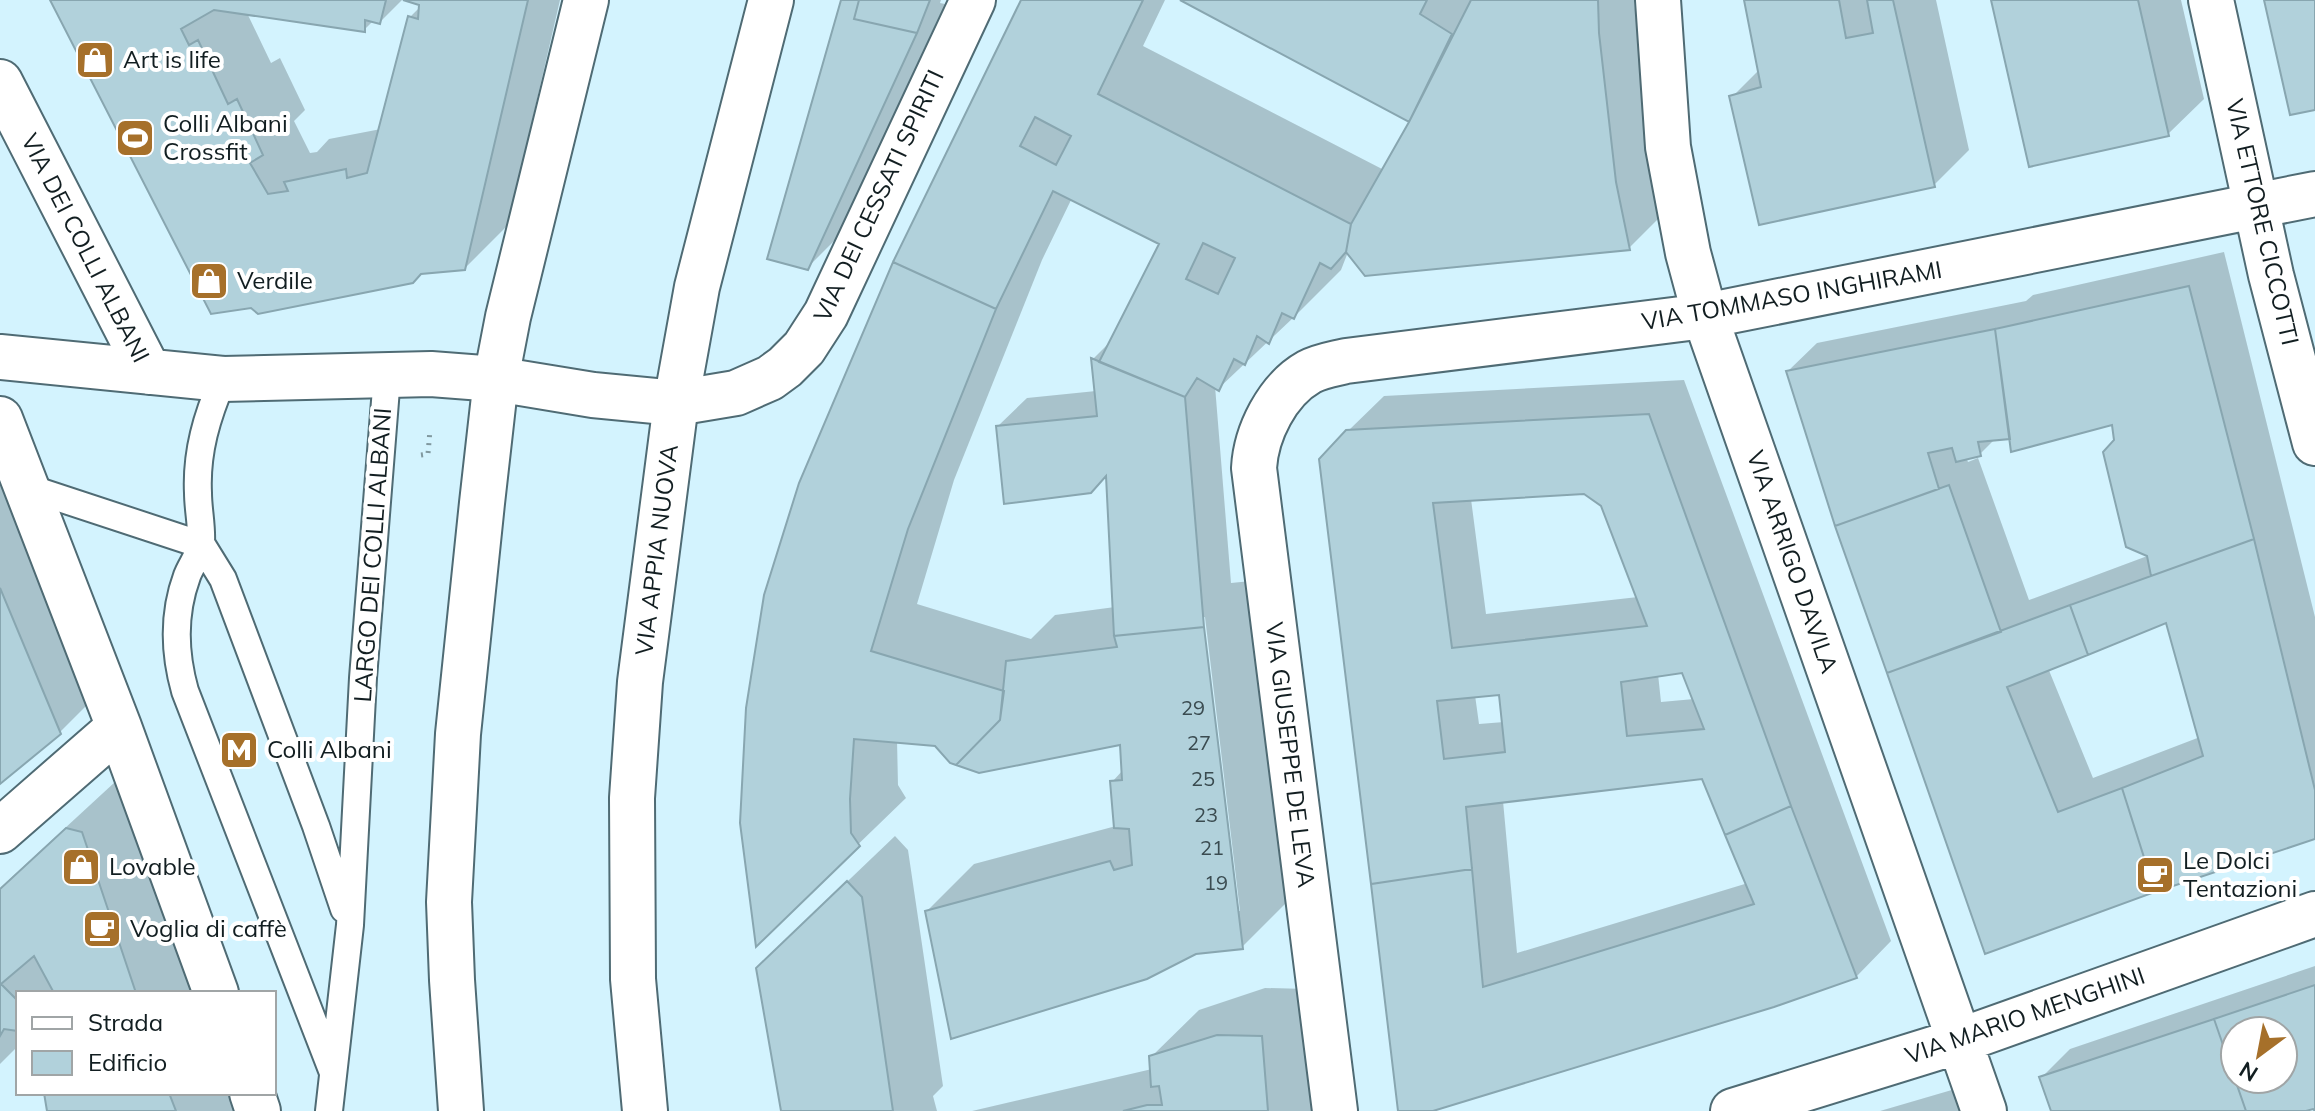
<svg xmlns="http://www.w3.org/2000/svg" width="2315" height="1111" font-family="Mulish,sans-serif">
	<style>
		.shadow { fill: #0003; fill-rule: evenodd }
		.building { fill: #b1d1db; stroke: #88a6b0; stroke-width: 2; fill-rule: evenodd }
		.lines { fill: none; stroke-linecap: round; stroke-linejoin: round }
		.lane-casing { stroke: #4f6b74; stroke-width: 30 }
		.street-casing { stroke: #4f6b74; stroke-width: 48 }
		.primary-casing { stroke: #4f6b74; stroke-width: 48 }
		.path { stroke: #80989f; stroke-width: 5; stroke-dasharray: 2 6; stroke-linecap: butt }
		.lane { stroke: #fff; stroke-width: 26 }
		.street { stroke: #fff; stroke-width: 44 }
		.primary { stroke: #fff; stroke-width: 44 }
		.labels { text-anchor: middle; stroke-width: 8; stroke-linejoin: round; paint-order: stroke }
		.number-label { font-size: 20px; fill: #3a4b50 }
		.poi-label { font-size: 24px; fill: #121e21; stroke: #fff; text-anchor: start }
		.street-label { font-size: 24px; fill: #121e21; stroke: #fff }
	</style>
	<rect width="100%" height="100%" fill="#d3f3fe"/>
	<path class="shadow" d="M52,0h350l-22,22 -6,-2 -9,9 -118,-16 24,50 9,-5 25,52 -11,11 16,32 7,-1 12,-13 52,-10 29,-112 10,-10 1,-4 -11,-3h150l-52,225 -43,43 -42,3 -165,41z
		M843,0h98l-1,3 5,1 -109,235 -29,29z
		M1024,0h141l-22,46 241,124 28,-48 -228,-122h450l16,146 14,67 -35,35 -281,4 -7,18 -47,47 -75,71 -4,-2 16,197 20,-2 38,319 -47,47 -315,-36 47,-47 142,-38 -4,-44 11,-12 -2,-28 -185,2 -39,-4 1,45 8,13 -149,144zM1072,198l90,45 -49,96 -20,20 3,32 -69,7 -29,28 110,48 7,133 -60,8 -24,24 -114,-35 37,-124 88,-220zM1205,617l35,294h-4l-35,-293z
		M1746,0h190l33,150 -35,35 -202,-88 28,-28z
		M1993,0h188l23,99 -36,35z
		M2224,252l91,365v219l-329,115 -198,-580 29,-28 209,-42 7,-6zM2113,423l3,18 34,114 -121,45 -51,-142 -10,4 -2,-5 14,-3 16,-16zM2167,620l33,117 -107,41 -45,-110z
		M1684,380l207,561 -35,36 -431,134h-25l-52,-680 36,-35zM1584,492l19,12 35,93 -152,17 -15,-115zM1684,670l10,29 -33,3 -3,-28zM1501,692l3,30 -25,2 -4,-29zM1703,777l45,106 -231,70 -14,-152z
		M0,428l107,257 -48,48 -59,49z
		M115,782l13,3 70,208h-180v53l-18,18v-176z
		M895,836l13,14 35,236 -10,10 4,15h-154l23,-190z
		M2315,966v144l-1,-4 -14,5h-247l-12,-33 29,-29zM2235,1031h48v48h-48z
		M1265,988l43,1 10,122h-346l180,-42 -1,-12 48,-47z
		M1962,1087l8,24h-90z
		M46,1093h186l6,18h-189z"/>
	<path class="building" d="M50,0h336l-6,24 -15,-4v12l-151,-22 -33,19 8,16 9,-5 30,64 9,-5 26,56 -13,8 18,31 20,-3 -4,-9 62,-13 1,9 20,-5 41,-157 10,3 1,-14 -16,-5h125l-63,270 -44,4 -8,9 -155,31 -7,-6 -40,6z
		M841,0h18l-5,19 63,14 -109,237 -41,-11z
		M859,0h71l-13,33 -63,-14z
		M1021,0h122l-45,94 253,130 -5,28 -15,17 -11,-6 -26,56 -12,-6 -13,31 -12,-8 -12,29 -11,-6 -15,32 -22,-13 -12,19 -86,-35 60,-118 -106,-53 -57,118 -103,-47zM1035,117l36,19 -15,29 -36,-19zM1203,243l32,15 -17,36 -32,-15z
		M1180,0h247l-7,14 32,20 -43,88z
		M1471,0h127l1,33 17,149 14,68 -265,26 -19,-24 5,-28 58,-102z
		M1744,0h95l7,38 27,-5 -6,-33h26l42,187 -176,38 -30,-129 32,-9z
		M1991,0h147l31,136 -140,31z
		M2264,0h51v110l-25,5z
		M893,262l103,47 -88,220 -37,122 133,40 -4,29 -44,45 -6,-2 -15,-17 -81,-7 -4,60 1,34 9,13 -104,101 -16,-124 6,-115 18,-113 35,-112z
		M2189,286l65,253 -103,37 -4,-20 -21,-9 -23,-95 11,-12 -2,-15 -101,27 -16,-123z
		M1995,329l15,110 -32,3 3,14 -25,6 -4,-14 -24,5 11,36 -104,37 -49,-155z
		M1091,358l94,39 19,230 -90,9 -8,-160 -15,17 -87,11 -8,-78 101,-10z
		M1649,414l142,392 -66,29 -23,-56 -236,28 6,62 -101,15 -52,-425 27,-29zM1584,494l17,12 46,120 -195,22 -19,-145zM1682,673l22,56 -77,7 -6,-54zM1499,695l6,57 -61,7 -7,-58z
		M1949,485l52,147 -114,41 -52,-147z
		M2254,539l61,251v49l-160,53 -33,-104 81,-32 -37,-133 -78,32 -18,-50z
		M0,588l61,146 -61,50z
		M2070,605l18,50 -81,32 51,125 64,-24 33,104 -170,62 -98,-281z
		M1204,627l39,322 -47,5 -49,25 -196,60 -26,-128 185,-50 4,9 18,-5 -3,-36 -15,-1 -4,-47 12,-1 -2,-35 -141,28 -23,-8 44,-45 6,-59 111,-14 -3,-11z
		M1791,806l66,172 -83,29 -341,104h-35l-27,-227 101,-15 11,118 271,-83 -29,-69z
		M66,828l16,4 54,161h-82l-20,-37 -33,28 17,17v30l-14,-2 -4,7v-147z
		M847,881l15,16 31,214h-112l-25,-143z
		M2315,985v126l-2,-2 -7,2h-60l-32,-92zM2235,1031h48v48h-48z
		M2214,1019l32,92h-195l-12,-34z
		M1217,1035l45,1 6,75h-145l24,-6h15l-3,-19 -8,1 -2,-31z
		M44,1093h125l7,18h-129z"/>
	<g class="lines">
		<defs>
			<path id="lane" d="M223,379c-16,37 -27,73 -25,114 0,16 4,33 3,49 0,11 -10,23 -14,34 -14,38 -13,76 -2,115l147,379
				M26,487l176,58 21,34 93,247 28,83
				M329,1111l21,-186 13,-247 24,-302"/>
			<path id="street" d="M1658,0l10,147 20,106 17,63 279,795
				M2211,0l60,275 44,168
				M0,82l149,290
				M0,357l223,22 208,-5 65,5 97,16 83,8 60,-10 34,-15 15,-11 19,-19 22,-34 147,-314
				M0,419l119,308 97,266
				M0,831l119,-104
				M252,1093l6,18
				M1335,1111l-81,-643c2,-35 23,-78 55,-96 11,-6 25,-8 37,-11l359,-45 610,-122
				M1733,1111l226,-70 356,-127"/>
			<path id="primary" d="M461,1111l-9,-131 -3,-78 9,-168 24,-231 14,-124 12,-62 78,-317
				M645,1111l-12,-132 -1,-181 8,-116 36,-279 21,-116 74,-287"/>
		</defs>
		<use href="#lane" class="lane-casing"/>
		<use href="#street" class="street-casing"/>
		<use href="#primary" class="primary-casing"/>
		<path class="path" d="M421,455l7,-1 2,-24"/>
		<use href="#lane" class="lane"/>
		<use href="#street" class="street"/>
		<use href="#primary" class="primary"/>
	</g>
	<defs>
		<symbol id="shop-square" viewBox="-11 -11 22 22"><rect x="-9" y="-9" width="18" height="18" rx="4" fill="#a6702a" stroke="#fff"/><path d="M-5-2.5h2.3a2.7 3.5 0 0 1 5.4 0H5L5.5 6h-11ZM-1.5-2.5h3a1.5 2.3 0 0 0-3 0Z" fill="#fff"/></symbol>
		<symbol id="stadium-square" viewBox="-11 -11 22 22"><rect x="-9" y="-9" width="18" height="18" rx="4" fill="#a6702a" stroke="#fff"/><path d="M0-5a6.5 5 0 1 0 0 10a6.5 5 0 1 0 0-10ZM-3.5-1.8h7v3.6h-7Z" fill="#fff"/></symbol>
		<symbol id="metro-square" viewBox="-11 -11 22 22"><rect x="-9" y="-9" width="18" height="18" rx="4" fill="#a6702a" stroke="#fff"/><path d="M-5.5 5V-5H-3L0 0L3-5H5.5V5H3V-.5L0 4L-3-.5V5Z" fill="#fff"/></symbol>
		<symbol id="cafe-square" viewBox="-11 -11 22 22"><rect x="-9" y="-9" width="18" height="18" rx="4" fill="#a6702a" stroke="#fff"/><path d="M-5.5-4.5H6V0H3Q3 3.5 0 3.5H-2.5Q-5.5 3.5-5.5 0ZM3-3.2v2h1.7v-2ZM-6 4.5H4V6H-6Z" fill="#fff"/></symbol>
	</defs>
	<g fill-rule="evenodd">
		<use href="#shop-square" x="73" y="38" width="44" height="44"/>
		<use href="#stadium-square" x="113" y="116" width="44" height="44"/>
		<use href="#shop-square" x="187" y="259" width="44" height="44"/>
		<use href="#metro-square" x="217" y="728" width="44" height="44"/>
		<use href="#shop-square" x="59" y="845" width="44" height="44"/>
		<use href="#cafe-square" x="2133" y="853" width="44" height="44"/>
		<use href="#cafe-square" x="80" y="907" width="44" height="44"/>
	</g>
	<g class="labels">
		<g class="number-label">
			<text x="1193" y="715">29</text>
			<text x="1199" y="750">27</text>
			<text x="1203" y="786">25</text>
			<text x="1206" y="822">23</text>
			<text x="1212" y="855">21</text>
			<text x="1216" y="890">19</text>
		</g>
		<g class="poi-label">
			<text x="123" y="68">Art is life</text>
			<text x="163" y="132">Colli Albani<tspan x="163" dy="28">Crossfit</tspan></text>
			<text x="237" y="289">Verdile</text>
			<text x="267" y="758">Colli Albani</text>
			<text x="2183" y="869">Le Dolci<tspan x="2183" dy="28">Tentazioni</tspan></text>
			<text x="109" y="875">Lovable</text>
			<text x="130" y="937">Voglia di caffè</text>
		</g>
		<g class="street-label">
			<text transform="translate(879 196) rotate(-65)" y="8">VIA DEI CESSATI SPIRITI</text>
			<text transform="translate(2262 222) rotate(77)" y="8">VIA ETTORE CICCOTTI</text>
			<text transform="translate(85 248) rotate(63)" y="8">VIA DEI COLLI ALBANI</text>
			<text transform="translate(1792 296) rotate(-10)" y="8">VIA TOMMASO INGHIRAMI</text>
			<text transform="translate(657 550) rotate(-83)" y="8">VIA APPIA NUOVA</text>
			<text transform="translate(373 555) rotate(-86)" y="8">LARGO DEI COLLI ALBANI</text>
			<text transform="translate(1792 562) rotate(71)" y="8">VIA ARRIGO DAVILA</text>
			<text transform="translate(1290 755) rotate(83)" y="8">VIA GIUSEPPE DE LEVA</text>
			<text transform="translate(2025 1016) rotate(-19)" y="8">VIA MARIO MENGHINI</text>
		</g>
	</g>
	<rect x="16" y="991" width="260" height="104" fill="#ffffff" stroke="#a0a5a6" stroke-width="2"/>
	<rect x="32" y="1017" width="40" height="12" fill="#ffffff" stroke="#a0a5a6" stroke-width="2"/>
	<text x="88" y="1031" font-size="24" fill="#121e21">Strada</text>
	<rect x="32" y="1051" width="40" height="24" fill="#b1d1db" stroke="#a0a5a6" stroke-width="2"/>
	<text x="88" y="1071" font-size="24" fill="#121e21">Edificio</text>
	<g transform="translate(2259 1055) rotate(212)"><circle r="38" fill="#ffffff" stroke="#a0a5a6" stroke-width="2"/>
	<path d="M0-6L14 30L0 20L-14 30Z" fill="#a6702a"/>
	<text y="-12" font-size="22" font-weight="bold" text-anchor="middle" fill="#121e21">N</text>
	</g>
</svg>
